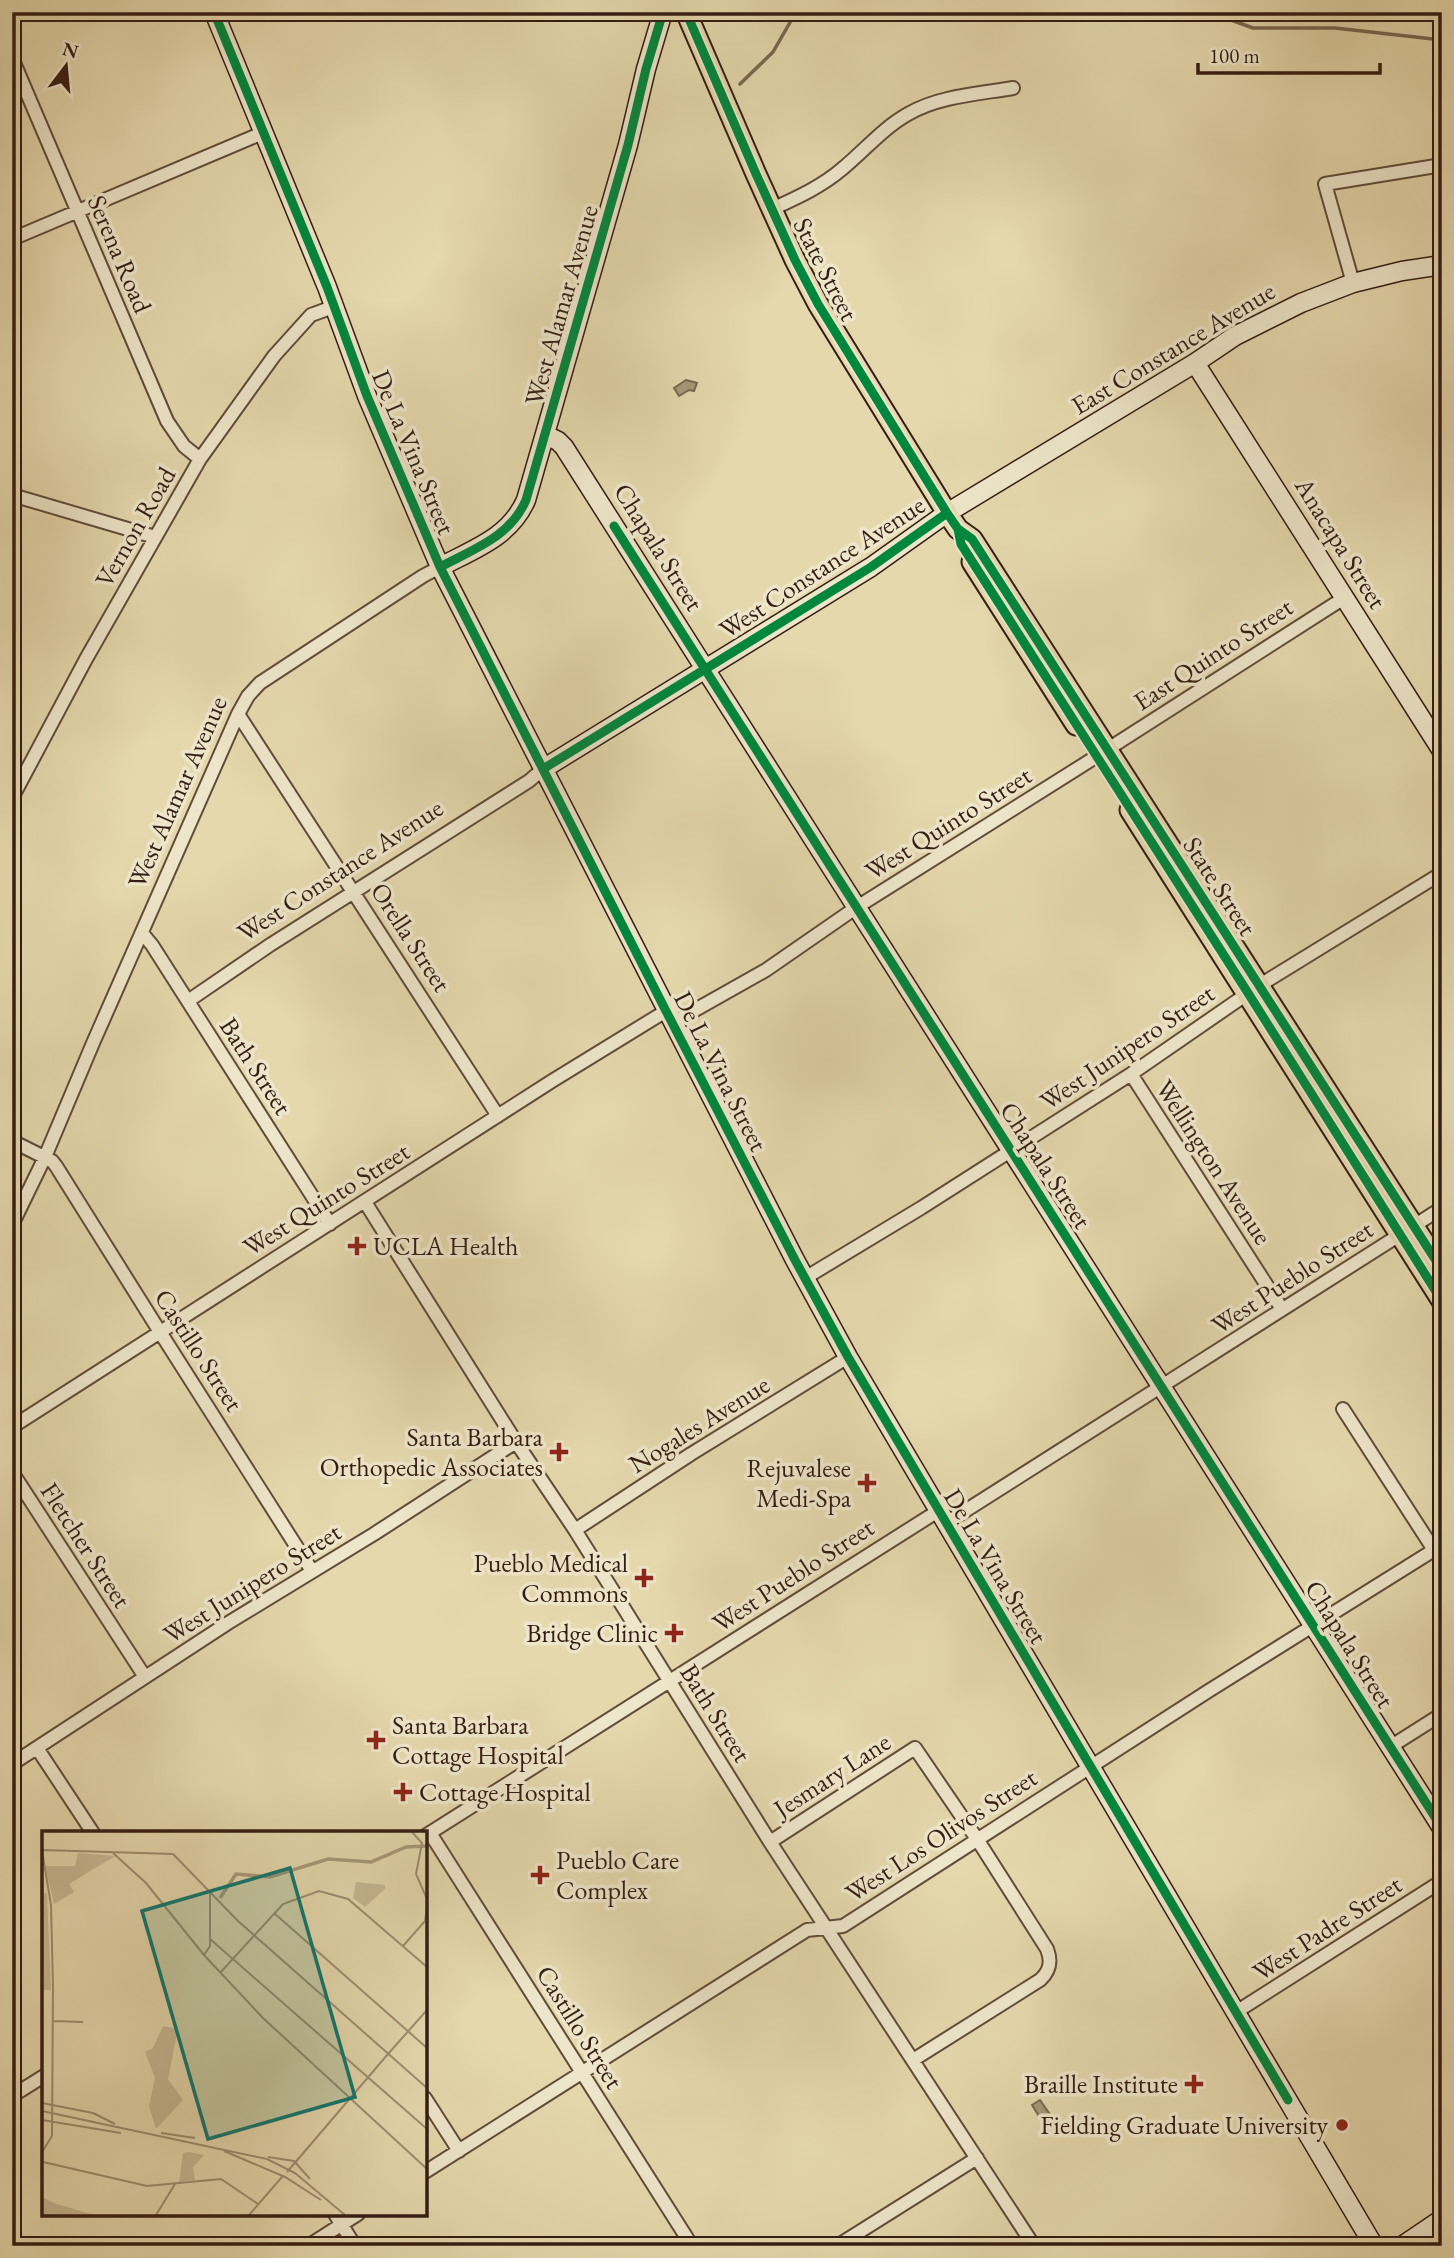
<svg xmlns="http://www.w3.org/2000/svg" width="1454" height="2258" font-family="'EB Garamond',serif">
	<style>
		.water { fill: #a99879; stroke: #7a6751; stroke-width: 2 }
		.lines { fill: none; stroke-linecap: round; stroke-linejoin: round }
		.stream { stroke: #7a6751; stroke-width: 3.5 }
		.street-casing { stroke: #604c3a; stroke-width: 16 }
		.secondary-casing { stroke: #341d14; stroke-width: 21 }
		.primary-casing { stroke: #341d14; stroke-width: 23 }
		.street { stroke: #eee6ca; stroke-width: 12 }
		.secondary { stroke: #eee6ca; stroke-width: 18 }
		.primary { stroke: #e5d8ad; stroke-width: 19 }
		.cycleway-casing { stroke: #eee6ca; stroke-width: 13 }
		.cycleway { stroke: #00873e; stroke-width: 9 }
		.poi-dot { fill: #8f2418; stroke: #eee6ca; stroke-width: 2.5 }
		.labels { text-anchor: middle; stroke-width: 7; stroke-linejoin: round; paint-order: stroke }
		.street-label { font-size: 26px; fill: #341d14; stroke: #eee6ca }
		.poi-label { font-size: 26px; fill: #341d14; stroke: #eee6ca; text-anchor: end }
		.inset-river { fill: none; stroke: #a99879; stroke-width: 3.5 }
		.inset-road { fill: none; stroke: #9e8d70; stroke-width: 2 }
		.view { fill: #0f766e; fill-opacity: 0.15; stroke: #0f766e; stroke-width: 3.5 }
		.inset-edge { fill: none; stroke: #341d14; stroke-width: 3.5 }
	</style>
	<rect width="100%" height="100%" fill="#e5d8ad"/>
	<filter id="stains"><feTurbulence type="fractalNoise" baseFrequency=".00286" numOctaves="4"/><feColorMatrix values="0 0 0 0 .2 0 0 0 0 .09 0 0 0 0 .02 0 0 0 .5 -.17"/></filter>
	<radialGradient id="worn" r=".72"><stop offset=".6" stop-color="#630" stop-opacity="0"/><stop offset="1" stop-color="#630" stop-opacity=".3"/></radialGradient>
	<path class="water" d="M686,380l11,3 -3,8 -5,-1 -10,6 -5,-8z
		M1040,2100l11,16 -9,5 -10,-16z"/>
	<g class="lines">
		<path class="stream" d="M1209,12l44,16h82l107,12
			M740,84l33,-32 23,-40"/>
		<defs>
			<path id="street" d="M12,58l155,363 17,25 16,13
				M772,209c24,-11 49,-22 70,-40 22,-18 41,-41 66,-55 31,-18 70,-20 105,-26
				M12,239l253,-107
				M1353,283l-28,-99 117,-19
				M12,495l143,42
				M238,714l260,402
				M12,798l74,-139 114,-200 74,-103 37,-41 22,-8
				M142,933l10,12 178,279
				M188,1001l82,-56 259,-164 14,-12
				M672,1023l94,-53 91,-63 226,-142 261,-167
				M1131,1074l151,235
				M12,1141l40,20 4,5 104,166 152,239
				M365,1202l151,240 59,88 195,312 264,404
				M12,1225l33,-68 48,-114 145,-329 10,-18 12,-13 163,-107 17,-9
				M805,1278l116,-70 210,-134 129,-89 182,-112
				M1343,1409l91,141
				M12,1427l540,-346 114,-70
				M12,1472l133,205
				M946,1523l496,-315
				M575,1530l116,-76 157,-97
				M1390,1747l52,-33
				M37,1748l56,85
				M12,1764l216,-141 146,-89 142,-92
				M430,1833l262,413
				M425,1836l513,-325
				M770,1842l145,-94 62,91 70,110c5,13 3,22 -7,31l-127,80
				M1236,2012l206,-131
				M12,2096l32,-20
				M425,2098l34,53
				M425,2172l382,-242 36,-4 367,-236 232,-145
				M335,2214l20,32
				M308,2246l50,-32
				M837,2246l140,-88"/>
			<path id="secondary" d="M214,12l113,275 40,109 73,171 355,693 53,97 526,889
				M1195,363l247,388
				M546,435l12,6 6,6 878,1381
				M440,567c34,-18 70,-30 86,-67l102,-355 18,-76 17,-57
				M543,769l328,-202 76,-54 248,-150 40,-27 66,-33 52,-20 49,-12 40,-6
				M1402,2246l40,-27"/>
			<path id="primary" d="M686,12l70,162 39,86 23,44 129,209 11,16 14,10 470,731
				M972,562l104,163
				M1130,810l312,491"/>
		</defs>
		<use href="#street" class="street-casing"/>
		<use href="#secondary" class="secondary-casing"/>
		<use href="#primary" class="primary-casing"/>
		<use href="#street" class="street"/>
		<use href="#secondary" class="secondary"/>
		<use href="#primary" class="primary"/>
		<defs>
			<path id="cycleway" d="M214,12l113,275 40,109 73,171 226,444 129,249 53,97 440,743
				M686,12l70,162 39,86 23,44 129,209 11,16 14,10 470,731
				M614,526l828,1302
				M958,529l3,15 287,449 194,308
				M440,567c34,-18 70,-30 86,-67l102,-355 18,-76 17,-57
				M543,769l328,-202 76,-54"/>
		</defs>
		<use href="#cycleway" class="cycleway-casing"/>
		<use href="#cycleway" class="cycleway"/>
	</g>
	<g class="poi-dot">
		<path d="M353.5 1235.5h7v7h7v7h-7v7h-7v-7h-7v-7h7z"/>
		<path d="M555.5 1441.5h7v7h7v7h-7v7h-7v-7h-7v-7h7z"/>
		<path d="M863.5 1472.5h7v7h7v7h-7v7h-7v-7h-7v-7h7z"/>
		<path d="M640.5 1567.5h7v7h7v7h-7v7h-7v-7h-7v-7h7z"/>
		<path d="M670.5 1622.5h7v7h7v7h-7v7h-7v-7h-7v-7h7z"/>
		<path d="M372.5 1729.5h7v7h7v7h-7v7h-7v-7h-7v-7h7z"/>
		<path d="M399.5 1781.5h7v7h7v7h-7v7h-7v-7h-7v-7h7z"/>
		<path d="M536.5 1864.5h7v7h7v7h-7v7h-7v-7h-7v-7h7z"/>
		<path d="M1190.5 2073.5h7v7h7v7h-7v7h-7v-7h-7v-7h7z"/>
		<circle cx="1342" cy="2125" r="7"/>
	</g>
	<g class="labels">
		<g class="street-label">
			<text transform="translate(120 254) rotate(67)" y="9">Serena Road</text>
			<text transform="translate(826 269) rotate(63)" y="9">State Street</text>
			<text transform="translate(561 305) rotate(-74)" y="9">West Alamar Avenue</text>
			<text transform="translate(1173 348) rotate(-31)" y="9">East Constance Avenue</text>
			<text transform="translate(414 452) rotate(67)" y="9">De La Vina Street</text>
			<text transform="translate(135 527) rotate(-60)" y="9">Vernon Road</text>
			<text transform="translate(1341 543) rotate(58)" y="9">Anacapa Street</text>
			<text transform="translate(659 547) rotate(58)" y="9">Chapala Street</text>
			<text transform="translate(822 567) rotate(-33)" y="9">West Constance Avenue</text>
			<text transform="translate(1213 654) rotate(-33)" y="9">East Quinto Street</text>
			<text transform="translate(177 792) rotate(-66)" y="9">West Alamar Avenue</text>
			<text transform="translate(948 823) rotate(-32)" y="9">West Quinto Street</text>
			<text transform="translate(340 870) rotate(-33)" y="9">West Constance Avenue</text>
			<text transform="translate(1220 886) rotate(57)" y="9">State Street</text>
			<text transform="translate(411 937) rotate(57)" y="9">Orella Street</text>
			<text transform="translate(1127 1047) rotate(-34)" y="9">West Junipero Street</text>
			<text transform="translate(256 1066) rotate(57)" y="9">Bath Street</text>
			<text transform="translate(721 1071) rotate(63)" y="9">De La Vina Street</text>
			<text transform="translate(1214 1162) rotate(57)" y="9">Wellington Avenue</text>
			<text transform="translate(1046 1165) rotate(57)" y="9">Chapala Street</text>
			<text transform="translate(326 1199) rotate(-32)" y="9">West Quinto Street</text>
			<text transform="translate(1292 1277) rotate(-33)" y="9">West Pueblo Street</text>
			<text transform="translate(199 1350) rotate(57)" y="9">Castillo Street</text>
			<text transform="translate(699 1424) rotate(-32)" y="9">Nogales Avenue</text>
			<text transform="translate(86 1545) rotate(57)" y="9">Fletcher Street</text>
			<text transform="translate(996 1566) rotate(59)" y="9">De La Vina Street</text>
			<text transform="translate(793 1575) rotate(-33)" y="9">West Pueblo Street</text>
			<text transform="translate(252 1583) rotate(-32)" y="9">West Junipero Street</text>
			<text transform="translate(1350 1644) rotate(58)" y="9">Chapala Street</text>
			<text transform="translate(716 1713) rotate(58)" y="9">Bath Street</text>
			<text transform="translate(832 1775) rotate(-33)" y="9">Jesmary Lane</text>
			<text transform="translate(941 1835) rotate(-33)" y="9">West Los Olivos Street</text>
			<text transform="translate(1327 1928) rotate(-33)" y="9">West Padre Street</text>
			<text transform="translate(580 2027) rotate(58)" y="9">Castillo Street</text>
		</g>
		<g class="poi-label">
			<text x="373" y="1255" text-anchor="start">UCLA Health</text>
			<text x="543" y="1446">Santa Barbara<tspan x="543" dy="30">Orthopedic Associates</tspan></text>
			<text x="851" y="1477">Rejuvalese<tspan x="851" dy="30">Medi-Spa</tspan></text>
			<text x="628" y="1572">Pueblo Medical<tspan x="628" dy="30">Commons</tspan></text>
			<text x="658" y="1642">Bridge Clinic</text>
			<text x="392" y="1734" text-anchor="start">Santa Barbara<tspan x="392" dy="30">Cottage Hospital</tspan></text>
			<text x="419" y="1801" text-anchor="start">Cottage Hospital</text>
			<text x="556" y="1869" text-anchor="start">Pueblo Care<tspan x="556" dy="30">Complex</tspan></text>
			<text x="1178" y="2093">Braille Institute</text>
			<text x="1328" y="2134">Fielding Graduate University</text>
		</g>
	</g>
	<g transform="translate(42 1831)">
		<rect width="385" height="385" fill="#e5d8ad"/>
		<path d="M36,22l37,3 -46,28 5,8 -20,12 -9,-38h30zM314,51l29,3v4l-20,18 -12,-9zM5,62l4,97h-9v-96zM121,195l15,3 -10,50 15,21 -27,29 -7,-23 6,-28 -10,-26 8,-4zM147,321l15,3 -11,12 2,13 -16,2 4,-29zM0,366l12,6 40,12h-52z" fill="#c7b893"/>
		<path class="inset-river" d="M178,67l16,-24 34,3 58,-18 43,3 35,-15 21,-1"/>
		<path class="inset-road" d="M370,1l10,11 -6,31 11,25M0,19l131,4 65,67 189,167M71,22l33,30 58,72 59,63 164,151M232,82l153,135M168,108l217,190M361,115l22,-25 2,-14M162,124l6,-9v-53M178,142l63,-69 36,-13 29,8 79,68M11,190l30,1M346,223l39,-44M0,272l51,10M0,280l225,48 28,14 50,42M51,282l22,11M0,289l79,13M119,302l34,5M182,320l61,26 36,23M0,321l10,-16 1,-149 -2,-82 -9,-55M226,326l26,4 16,18M1,331l104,24 74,-7 37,25M245,341l101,-118M114,384l19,-31M207,384l33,-38"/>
		<path class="view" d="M248,37l65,229 -147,42 -66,-228z"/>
		<rect width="385" height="385" class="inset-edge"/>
	</g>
	<rect width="1454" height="2258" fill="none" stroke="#e5d8ad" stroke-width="42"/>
	<rect x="14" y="14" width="1426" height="2230" fill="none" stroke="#341d14" stroke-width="3.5"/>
	<rect x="21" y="21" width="1412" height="2216" fill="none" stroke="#341d14" stroke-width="2"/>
	<g transform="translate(66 66) rotate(16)" stroke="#eee6ca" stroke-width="5" paint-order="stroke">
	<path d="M0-5L12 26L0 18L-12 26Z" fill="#341d14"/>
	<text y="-10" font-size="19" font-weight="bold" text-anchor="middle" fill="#341d14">N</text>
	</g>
	<path d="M1198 63v10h182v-10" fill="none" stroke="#341d14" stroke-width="3.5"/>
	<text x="1209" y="63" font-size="21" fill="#341d14" stroke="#eee6ca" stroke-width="5" paint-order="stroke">100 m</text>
	<rect width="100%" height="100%" filter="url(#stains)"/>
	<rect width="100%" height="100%" fill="url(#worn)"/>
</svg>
